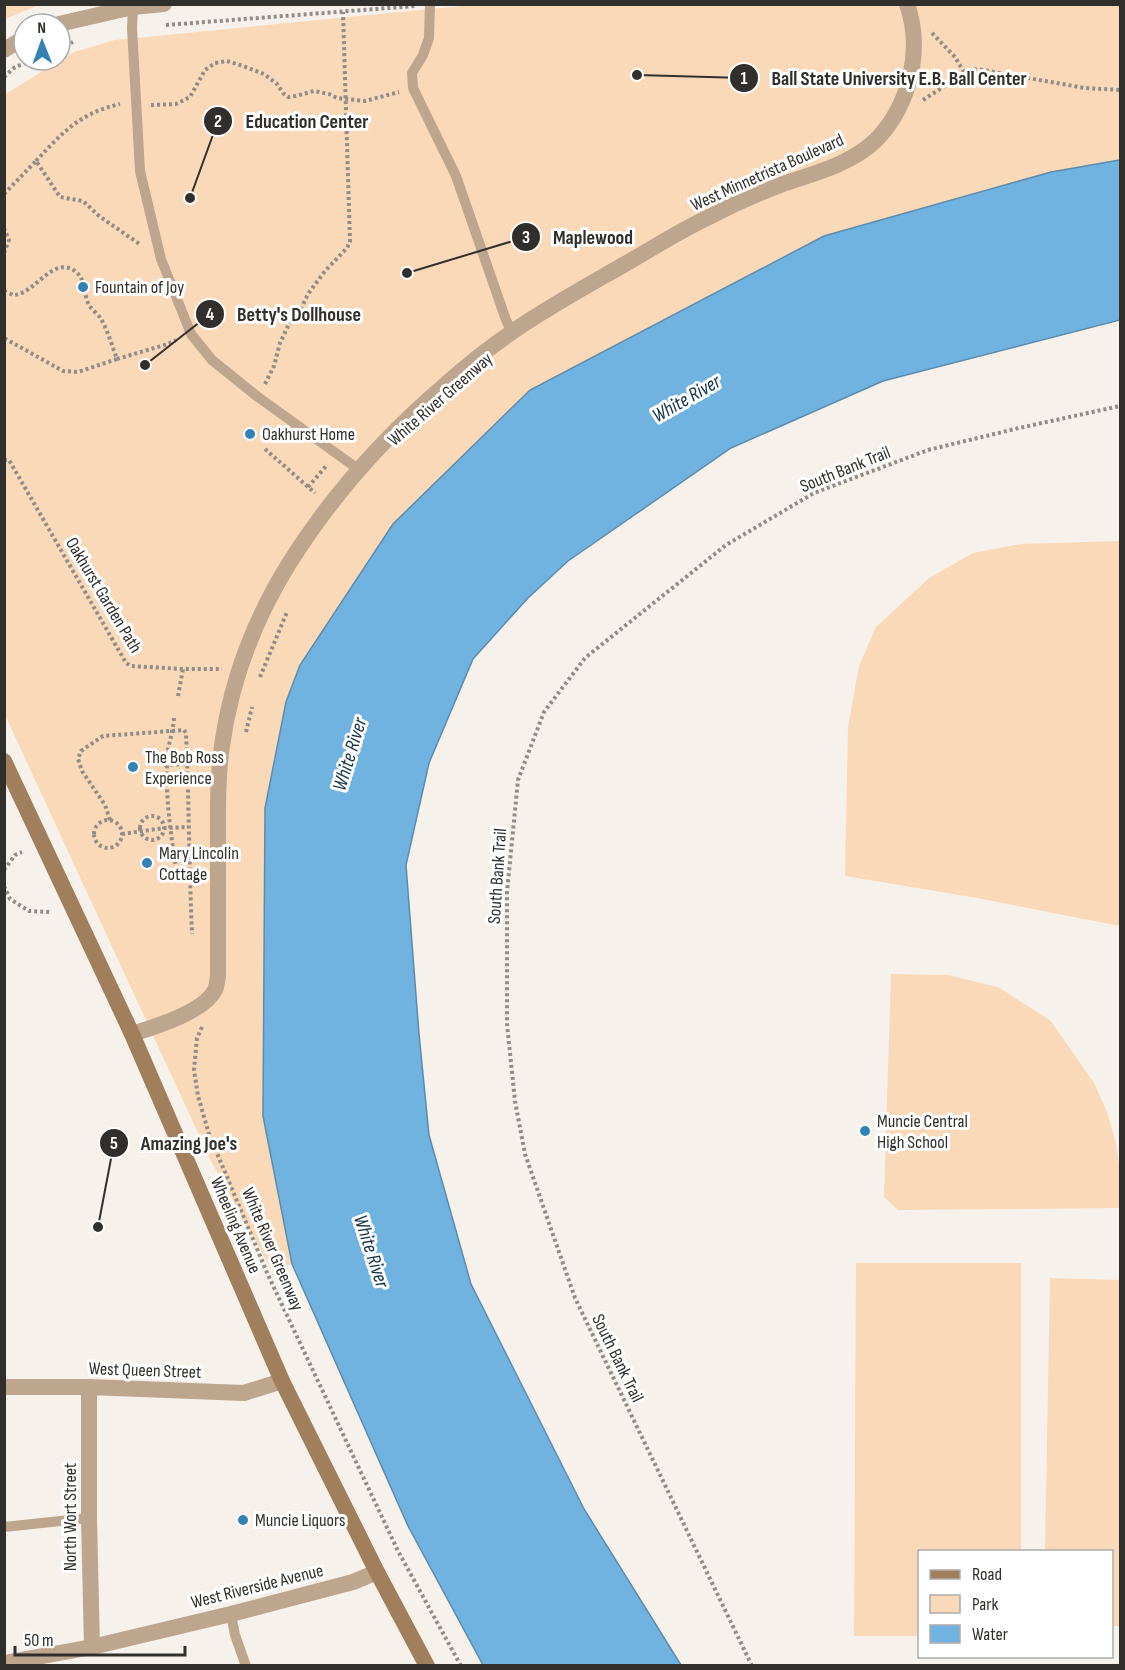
<svg xmlns="http://www.w3.org/2000/svg" width="1125" height="1670" font-family="'Sofia Sans Condensed',sans-serif">
	<style>
		.green { fill: #fad9b9 }
		.water { fill: #70b3e1; stroke: #5d8bab; stroke-width: 1.5 }
		.lines { fill: none; stroke-linecap: round; stroke-linejoin: round }
		.path { stroke: #908c88; stroke-width: 4; stroke-dasharray: 3 3; stroke-linecap: butt }
		.service { stroke: #bda58e; stroke-width: 10 }
		.minor { stroke: #bda58e; stroke-width: 16 }
		.tertiary { stroke: #bda58e; stroke-width: 16 }
		.secondary { stroke: #a27f5c; stroke-width: 16 }
		.poi-dot { fill: #3282b3; stroke: #fff; stroke-width: 2 }
		.labels { text-anchor: middle; stroke-width: 6; stroke-linejoin: round; paint-order: stroke }
		.street-label { font-size: 18px; fill: #312f2c; stroke: #fff }
		.poi-label { font-size: 18px; fill: #312f2c; stroke: #fff; text-anchor: start }
		.water-label { font-size: 20px; font-style: italic; fill: #153347; stroke: #fff }
		.leader { fill: none; stroke: #312f2c; stroke-width: 2 }
		.callout-dot { fill: #312f2c; stroke: #fff; stroke-width: 2 }
		.mark-label { font-size: 18px; text-anchor: middle; font-weight: bold; fill: #fff }
		.callout-label { font-size: 20px; text-anchor: middle; font-weight: bold; fill: #312f2c; stroke: #fff; stroke-width: 6; stroke-linejoin: round; paint-order: stroke }
	</style>
	<rect width="100%" height="100%" fill="#f7f1ec"/>
	<path class="green" d="M5,4h34v1l-34,14z
		M482,4l638,1v155l-69,12 -228,64 -293,154 -244,312 -21,106 -2,308 29,148 -19,8 -61,-109 -207,-448 -1,-620 70,-43 41,-12z
		M1120,541v385l-143,-28 -132,-22 3,-149 11,-61 17,-39 53,-49 44,-25 48,-9z
		M891,974l57,1 50,12 53,34 43,62 13,29 9,31 4,30v35l-222,2 -14,-13z
		M856,1263h165v288l-101,1 -1,84h-65z
		M1050,1278l70,2v346h-8v-74l-67,-1z"/>
	<path class="water" d="M1120,160v160l-237,61 -152,67 -163,113 -40,37 -55,61 -44,104 -23,102 13,169 10,101 42,149 113,225 97,156h-198l-75,-139 -112,-253 -4,-9 -29,-148 2,-308 21,-106 14,-37 93,-141 137,-134 294,-154 227,-64z"/>
	<g class="lines">
		<path class="path" d="M166,25l249,-19
			M932,33l23,24 9,15
			M60,48l13,-6
			M4,77l11,-10 18,-7
			M923,100l37,-24 4,-4 13,-3 108,19 35,2
			M151,105l25,-1 14,-7 15,-27 10,-7 12,-2 16,5 21,8 13,10 6,9 5,4 8,-1 18,-5 15,3 8,4 28,3 34,-9
			M36,161c27,-29 44,-48 84,-57
			M4,194l32,-33 24,36 23,4 16,15 42,29
			M4,228l5,12 -5,13
			M4,291c2,1 7,3 9,4 22,0 39,-40 62,-24 11,8 8,23 14,34 3,5 9,9 12,14 7,12 11,27 16,40l-39,13 -15,-1 -59,-33
			M117,359l51,-15 8,-4
			M265,384l9,-18 6,-23 9,-19 9,-9 10,-21 17,-23 22,-23 3,-6 -7,-230
			M265,449l50,44
			M4,460h5l117,203 5,3 52,3h39
			M308,487l19,-22
			M260,677l27,-65
			M178,696l5,-27
			M174,718c-1,11 -4,22 -6,32 -4,43 3,84 9,125
			M246,732l6,-25
			M164,765l23,-1
			M140 828a12 12 0 1 1 24 0a12 12 0 1 1-24 0Z
			M110,820l-5,-15 -23,-34 -4,-12 3,-8 22,-15 81,-6 2,3c3,67 3,134 6,201
			M94 834a14 14 0 1 1 28 0a14 14 0 1 1-28 0Z
			M122,834l42,-6 24,-1
			M4,870l11,-15 7,-3
			M170,876h20
			M4,886l6,13 19,12 21,1
			M202,1027l-5,11 -3,32 4,26 11,38 59,141 130,276 63,115
			M752,1666l-177,-368 -50,-144 -10,-53 -8,-77v-132l11,-112 26,-68 41,-54 141,-113 88,-52 114,-43 91,-22 101,-22"/>
		<path class="service" d="M430,4l-1,34 -6,17 -11,18 1,15 43,88 50,144 6,12
			M133,7l-1,21 8,143 21,88 30,75 21,26 46,37 100,72
			M4,1527l85,-9
			M231,1614l4,21 11,31"/>
		<path class="minor" d="M59,24l74,-17 31,-3
			M4,50l20,-12
			M132,1034c22,-7 72,-22 83,-44 2,-4 2,-10 3,-14 0,-42 0,-84 0,-125 0,-36 -1,-71 4,-105 9,-66 33,-128 68,-184 43,-68 94,-125 155,-177 21,-19 44,-37 67,-53 36,-25 75,-46 113,-68 28,-16 56,-34 86,-48 23,-12 48,-23 72,-32 32,-11 69,-20 94,-45 33,-35 46,-89 30,-135
			M4,1387h85l155,6 38,-12
			M89,1387v131l3,129"/>
		<path class="tertiary" d="M4,1663l88,-16 139,-33 122,-32 24,-10"/>
		<path class="secondary" d="M4,761l128,273 150,347 95,191 50,94"/>
	</g>
	<g class="poi-dot">
		<circle cx="83" cy="287" r="6"/>
		<circle cx="250" cy="434" r="6"/>
		<circle cx="133" cy="767" r="6"/>
		<circle cx="147" cy="863" r="6"/>
		<circle cx="865" cy="1131" r="6"/>
		<circle cx="243" cy="1520" r="6"/>
	</g>
	<g class="labels">
		<g class="street-label">
			<text transform="translate(767 172) rotate(-24)" y="6">West Minnetrista Boulevard</text>
			<text transform="translate(440 399) rotate(-41)" y="6">White River Greenway</text>
			<text transform="translate(845 469) rotate(-22)" y="6">South Bank Trail</text>
			<text transform="translate(104 595) rotate(59)" y="6">Oakhurst Garden Path</text>
			<text transform="translate(497 876) rotate(-86)" y="6">South Bank Trail</text>
			<text transform="translate(236 1225) rotate(67)" y="6">Wheeling Avenue</text>
			<text transform="translate(273 1249) rotate(67)" y="6">White River Greenway</text>
			<text transform="translate(618 1358) rotate(64)" y="6">South Bank Trail</text>
			<text transform="translate(145 1370) rotate(2)" y="6">West Queen Street</text>
			<text transform="translate(70 1517) rotate(-90)" y="6">North Wort Street</text>
			<text transform="translate(257 1586) rotate(-14)" y="6">West Riverside Avenue</text>
		</g>
		<g class="poi-label">
			<text x="95" y="293">Fountain of Joy</text>
			<text x="262" y="440">Oakhurst Home</text>
			<text x="145" y="763">The Bob Ross<tspan x="145" dy="21">Experience</tspan></text>
			<text x="159" y="859">Mary Lincolin<tspan x="159" dy="21">Cottage</tspan></text>
			<text x="877" y="1127">Muncie Central<tspan x="877" dy="21">High School</tspan></text>
			<text x="255" y="1526">Muncie Liquors</text>
		</g>
		<g class="water-label">
			<text transform="translate(686 398) rotate(-30)" y="7">White River</text>
			<text transform="translate(349 754) rotate(-73)" y="7">White River</text>
			<text transform="translate(372 1251) rotate(72)" y="7">White River</text>
		</g>
	</g>
	<path class="leader" d="M637 75L744 78M190 198L218 121M407 273L526 237M145 365L210 314M98 1227L114 1143"/>
	<g class="callout-dot">
		<circle cx="637" cy="75" r="6"/>
		<circle cx="190" cy="198" r="6"/>
		<circle cx="407" cy="273" r="6"/>
		<circle cx="145" cy="365" r="6"/>
		<circle cx="98" cy="1227" r="6"/>
		<circle cx="744" cy="78" r="15"/>
		<circle cx="218" cy="121" r="15"/>
		<circle cx="526" cy="237" r="15"/>
		<circle cx="210" cy="314" r="15"/>
		<circle cx="114" cy="1143" r="15"/>
	</g>
	<g class="mark-label">
		<text x="744" y="84">1</text>
		<text x="218" y="127">2</text>
		<text x="526" y="243">3</text>
		<text x="210" y="320">4</text>
		<text x="114" y="1149">5</text>
	</g>
	<g class="callout-label">
		<text x="899" y="85">Ball State University E.B. Ball Center</text>
		<text x="307" y="128">Education Center</text>
		<text x="593" y="244">Maplewood</text>
		<text x="299" y="321">Betty's Dollhouse</text>
		<text x="189" y="1150">Amazing Joe's</text>
	</g>
	<rect width="1125" height="1670" fill="none" stroke="#312f2c" stroke-width="12"/>
	<rect x="918" y="1550" width="195" height="108" fill="#ffffff" stroke="#adacab" stroke-width="1.5"/>
	<rect x="930" y="1570" width="30" height="9" fill="#a27f5c" stroke="#adacab" stroke-width="1.5"/>
	<text x="972" y="1580" font-size="18" fill="#312f2c">Road</text>
	<rect x="930" y="1595" width="30" height="18" fill="#fad9b9" stroke="#adacab" stroke-width="1.5"/>
	<text x="972" y="1610" font-size="18" fill="#312f2c">Park</text>
	<rect x="930" y="1625" width="30" height="18" fill="#70b3e1" stroke="#adacab" stroke-width="1.5"/>
	<text x="972" y="1640" font-size="18" fill="#312f2c">Water</text>
	<g transform="translate(42 42) rotate(359)"><circle r="28" fill="#ffffff" stroke="#adacab" stroke-width="1.5"/>
	<path d="M0-4.5L10 22L0 15L-10 22Z" fill="#3282b3"/>
	<text y="-9" font-size="16" font-weight="bold" text-anchor="middle" fill="#312f2c">N</text>
	</g>
	<path d="M15 1646v9h170v-9" fill="none" stroke="#312f2c" stroke-width="3"/>
	<text x="24" y="1646" font-size="18" fill="#312f2c" stroke="#ffffff" stroke-width="4.5" paint-order="stroke">50 m</text>
</svg>
